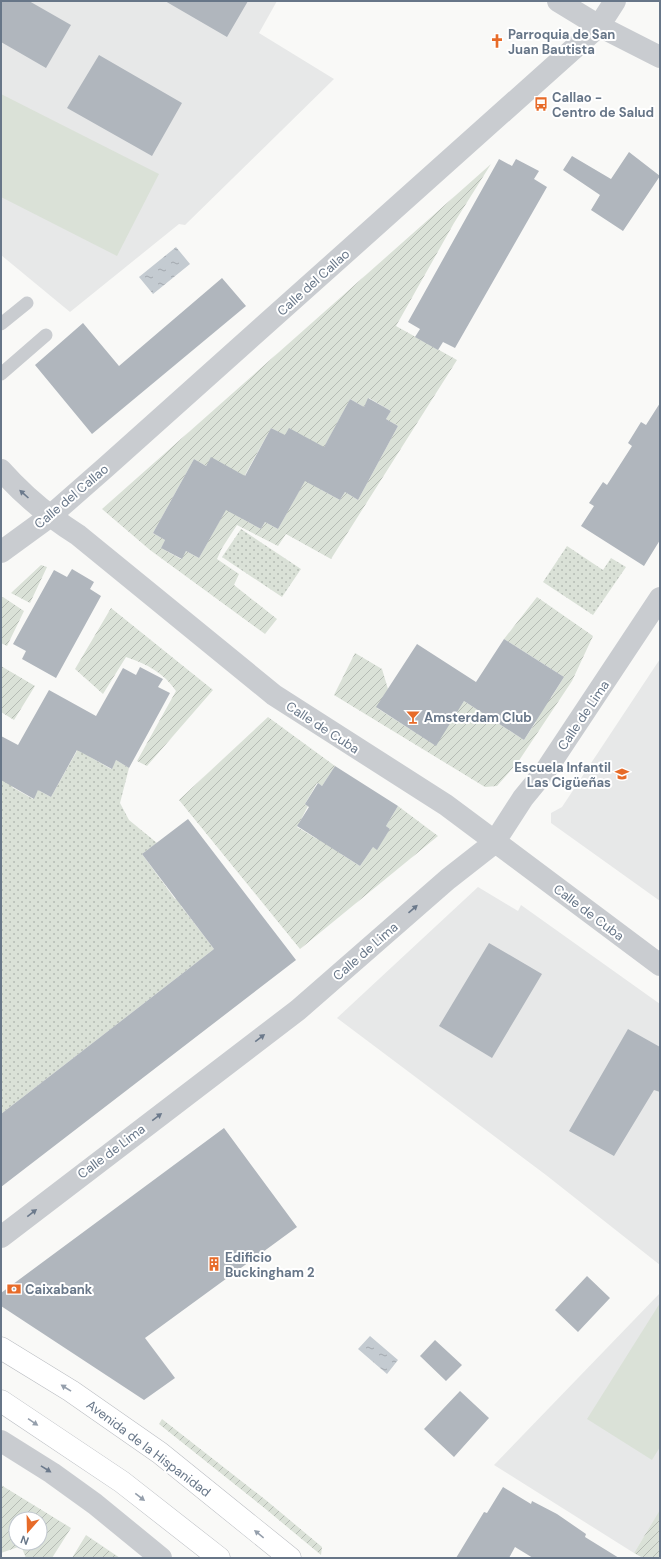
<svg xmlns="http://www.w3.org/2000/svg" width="661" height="1559" font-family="'DM Sans',sans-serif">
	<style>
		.built { fill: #e7e8e8 }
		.grass { fill: url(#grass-dots) }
		.garden { fill: url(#garden-furrows); fill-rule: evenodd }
		.pitch { fill: #dae1d7 }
		.water { fill: url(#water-ripples) }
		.building { fill: #b0b6bd }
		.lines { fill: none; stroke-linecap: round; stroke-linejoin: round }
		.primary-casing { stroke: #babdc2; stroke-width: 23 }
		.service { stroke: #c9ccd0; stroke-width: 13 }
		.minor { stroke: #c9ccd0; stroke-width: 22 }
		.tertiary { stroke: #c9ccd0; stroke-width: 22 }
		.primary { stroke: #fff; stroke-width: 22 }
		.oneway { fill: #6c7a8c }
		.oneway2 { fill: #959fac }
		.labels { text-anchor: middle; stroke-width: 4; stroke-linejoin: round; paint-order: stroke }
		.poi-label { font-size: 13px; font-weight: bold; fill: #677688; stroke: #fff; text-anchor: start }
		.street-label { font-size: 13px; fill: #677688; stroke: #fff }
	</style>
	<defs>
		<pattern id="grass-dots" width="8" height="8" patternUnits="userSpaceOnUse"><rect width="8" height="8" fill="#dae1d7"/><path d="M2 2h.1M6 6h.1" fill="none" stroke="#b5bbb4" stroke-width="1.8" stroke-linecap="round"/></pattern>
		<pattern id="garden-furrows" width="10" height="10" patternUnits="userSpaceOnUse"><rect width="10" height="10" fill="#dae1d7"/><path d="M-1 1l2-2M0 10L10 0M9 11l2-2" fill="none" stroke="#b5bbb4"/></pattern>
		<pattern id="water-ripples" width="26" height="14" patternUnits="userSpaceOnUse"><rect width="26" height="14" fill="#c4cbd1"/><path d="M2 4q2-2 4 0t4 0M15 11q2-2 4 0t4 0" fill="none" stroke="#a3a9af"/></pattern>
	</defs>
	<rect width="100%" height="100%" fill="#f9f9f7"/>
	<path class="built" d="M1,1h276l-18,32 75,46 -149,146 -6,-1 -109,88 -69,-57z
		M660,659v242l-109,-78v-10l11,-6z
		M478,887l40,24 3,-6 139,99v261l-114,-90 -209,-157z
		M660,1293v218l-26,42 -140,-88z"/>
	<path class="grass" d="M241,529l60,40 -19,28 -60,-40z
		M567,546l36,24 8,-12 15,9 -33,48 -50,-33z
		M82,742l8,15 21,12 5,-9 13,8 -9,35 9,17 28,23 -15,11 33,45 13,-10 5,7 -12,10 33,43 -213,165v-339l16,4 -5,8 21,12 5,-9 13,7z"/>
	<path class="garden" d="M491,164l-37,59 -58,103 61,34 -126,199 -45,-25 -8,12 -41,-21 -15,23 -5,11 22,15 -5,11 43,34 -12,15 -115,-84 -48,-41zM369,398l22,13 -5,8 12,7 -40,74 -13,-8 -5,8 -22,-12 -9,-15 -31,56 -13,-7 -4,7 -22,-12 4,-8 -13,-7 -31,56 -13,-7 -5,8 -20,-11 4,-8 -12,-7 41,-74 12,7 5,-8 29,26 31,-56 49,27 30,-56 14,8z
		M41,565l6,2 -17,36 -19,-10z
		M3,597l21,14 -17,35 -6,-3v-44z
		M537,597l56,39 -21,45 -54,81 -21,24 -12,1 -151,-92 21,-42 27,16 6,20 -11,19 58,37 29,-44 60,39 12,-18 -17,-11 15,-24 17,11 13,-21 -60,-38z
		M111,608l102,82 -66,76 -10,-5 39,-70c-12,-18 -29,-27 -50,-34l-23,37 -28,-25z
		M1,666l34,20 -21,34 -13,-8z
		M268,717l67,49 -13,20 -5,-3 -12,21 3,2 -11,21 20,12 11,-17 23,15 -10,17 19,12 13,-19 4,2 13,-20 -4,-3 12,-20 40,30 -138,113 -121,-149z
		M162,1419l105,82 55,46 -1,8 -59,-49 -103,-82z
		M1,1485l70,43 -19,30h-26l-5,-12 -20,7zM16,1519h24v24h-24z
		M660,1510v48h-17l-9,-5z
		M86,1535l34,23h-48z"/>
	<path class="pitch" d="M1,94l158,80 -42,82 -116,-59z
		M660,1303v144l-8,13 -65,-41z"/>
	<path class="water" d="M176,247l14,17 -37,30 -14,-17z
		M370,1336l28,24 -11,14 -29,-25z"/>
	<path class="building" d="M1,1h28l42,24 -25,43 -45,-26z
		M165,1h83l-21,36z
		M99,55l83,48 -30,53 -85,-48z
		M629,152l31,24 -37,55 -32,-21 9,-15 -37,-25 9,-14 39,23z
		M499,159l13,7 4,-7 23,12 -5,8 13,8 -92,161 -12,-6 -5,8 -23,-13 5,-8 -12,-7z
		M222,278l24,28 -154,128 -57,-69 48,-42 36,43z
		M368,398l23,13 -5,8 12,7 -40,74 -13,-8 -5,8 -35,-19 -27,48 -13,-7 -4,7 -35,-19 -27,48 -13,-7 -4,8 -21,-11 4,-8 -12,-7 41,-74 12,7 5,-9 34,19 26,-48 14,7 4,-7 35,19 26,-48 14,8z
		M660,403v137l-16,26 -63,-40 13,-20 -5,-3 14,-21 4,3 25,-39 -4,-3 13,-21 5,3z
		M72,569l22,13 -4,7 11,7 -45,82 -34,-19 4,-8 -13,-7 41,-74 13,7z
		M504,639l60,38 -40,63 -60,-39 -28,45 -60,-39 41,-63 59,38z
		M140,667l23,12 -5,8 12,6 -41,75 -13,-8 -4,9 -35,-19 -26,47 -13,-7 -4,9 -33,-19v-44l17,9 31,-55 47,26 27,-48 13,7z
		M335,766l63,40 -12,20 4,3 -13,21 -4,-3 -13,19 -63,-40 12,-19 -4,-3 13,-21 4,3z
		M188,819l108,141 -295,227v-73l213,-165 -72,-95z
		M489,943l53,31 -50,84 -53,-32z
		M628,1029l32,18v45l-6,-2 -40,66 -45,-25z
		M224,1128l73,99 -152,111 30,40 -31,22 -143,-94v-13z
		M587,1276l23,22 -32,34 -23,-22z
		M435,1340l27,25 -16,16 -26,-25z
		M460,1391l29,27 -35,39 -30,-28z
		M503,1487l28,17 1,-3 25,13 29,20 -1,3 34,21h-86l-18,-11 -6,11h-53l28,-46 3,1z"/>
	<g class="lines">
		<defs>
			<path id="primary" d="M1,1348l70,43 89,62 130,105
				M1,1401l121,81 97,76"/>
		</defs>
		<use href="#primary" class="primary-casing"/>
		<path class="service" d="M1,324l26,-21
			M1,374l45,-39"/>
		<path class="minor" d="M1,470c24,27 47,46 77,65l196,160 172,110 214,160
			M1,1237l297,-227 150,-131 46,-36 29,-45 23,-28 114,-172
			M1,1441l51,32 43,31 66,54"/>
		<path class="tertiary" d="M558,1l41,25 61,31
			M1,552l48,-35 57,-50 493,-441 16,-25"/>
		<use href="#primary" class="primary"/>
	</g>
	<defs><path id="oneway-solid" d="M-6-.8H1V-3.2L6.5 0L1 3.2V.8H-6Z"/></defs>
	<g class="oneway">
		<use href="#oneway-solid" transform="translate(24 494) rotate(-138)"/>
		<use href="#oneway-solid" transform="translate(413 909) rotate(-41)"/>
		<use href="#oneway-solid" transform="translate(260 1038) rotate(-37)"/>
		<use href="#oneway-solid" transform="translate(157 1117) rotate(-37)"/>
		<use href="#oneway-solid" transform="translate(32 1213) rotate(-38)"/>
		<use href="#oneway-solid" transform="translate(46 1469) rotate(32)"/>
	</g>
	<g class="oneway2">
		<use href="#oneway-solid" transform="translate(66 1388) rotate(-148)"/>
		<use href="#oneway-solid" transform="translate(33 1422) rotate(34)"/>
		<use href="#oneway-solid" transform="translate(140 1497) rotate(38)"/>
		<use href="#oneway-solid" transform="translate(259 1534) rotate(-141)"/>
	</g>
	<defs>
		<symbol id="church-bare" viewBox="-9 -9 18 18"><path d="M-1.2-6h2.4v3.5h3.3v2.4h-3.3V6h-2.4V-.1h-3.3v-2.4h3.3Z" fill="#e76b29" stroke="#fff" stroke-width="2.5" paint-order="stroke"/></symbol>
		<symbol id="bus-bare" viewBox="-9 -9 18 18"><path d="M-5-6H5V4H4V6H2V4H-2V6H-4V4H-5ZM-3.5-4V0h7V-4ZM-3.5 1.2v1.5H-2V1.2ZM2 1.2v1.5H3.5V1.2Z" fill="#e76b29" stroke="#fff" stroke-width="2.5" paint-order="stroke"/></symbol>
		<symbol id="bar-bare" viewBox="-9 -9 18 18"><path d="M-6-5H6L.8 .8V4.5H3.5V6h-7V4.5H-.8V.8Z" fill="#e76b29" stroke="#fff" stroke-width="2.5" paint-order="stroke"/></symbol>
		<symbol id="school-bare" viewBox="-9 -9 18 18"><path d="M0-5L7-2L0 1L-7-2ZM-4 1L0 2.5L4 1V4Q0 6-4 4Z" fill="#e76b29" stroke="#fff" stroke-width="2.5" paint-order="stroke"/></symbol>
		<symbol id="building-bare" viewBox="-9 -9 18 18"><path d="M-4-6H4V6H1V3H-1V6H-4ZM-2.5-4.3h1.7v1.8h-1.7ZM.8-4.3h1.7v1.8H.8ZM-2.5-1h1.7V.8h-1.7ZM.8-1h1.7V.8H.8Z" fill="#e76b29" stroke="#fff" stroke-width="2.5" paint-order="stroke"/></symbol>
		<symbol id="bank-bare" viewBox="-9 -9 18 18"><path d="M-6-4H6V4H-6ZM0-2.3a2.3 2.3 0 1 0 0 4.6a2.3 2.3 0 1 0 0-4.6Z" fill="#e76b29" stroke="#fff" stroke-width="2.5" paint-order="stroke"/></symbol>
	</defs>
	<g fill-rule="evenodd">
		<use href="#church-bare" x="487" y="31" width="20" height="20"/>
		<use href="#bus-bare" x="531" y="94" width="20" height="20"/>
		<use href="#bar-bare" x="403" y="707" width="20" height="20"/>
		<use href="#school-bare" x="612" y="764" width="20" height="20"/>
		<use href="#building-bare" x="204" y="1254" width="20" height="20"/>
		<use href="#bank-bare" x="4" y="1279" width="20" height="20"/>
	</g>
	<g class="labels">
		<g class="poi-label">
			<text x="508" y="39">Parroquia de San<tspan x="508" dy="15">Juan Bautista</tspan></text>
			<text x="552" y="102">Callao -<tspan x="552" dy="15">Centro de Salud</tspan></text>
			<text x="424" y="722">Amsterdam Club</text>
			<text x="611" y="772" text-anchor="end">Escuela Infantil<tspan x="611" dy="15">Las Cigüeñas</tspan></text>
			<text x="225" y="1262">Edificio<tspan x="225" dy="15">Buckingham 2</tspan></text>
			<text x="25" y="1294">Caixabank</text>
		</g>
		<g class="street-label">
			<text transform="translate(313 282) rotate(-42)" y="5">Calle del Callao</text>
			<text transform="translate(71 496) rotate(-40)" y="5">Calle del Callao</text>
			<text transform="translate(583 715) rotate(-56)" y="5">Calle de Lima</text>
			<text transform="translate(323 727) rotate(33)" y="5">Calle de Cuba</text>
			<text transform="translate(589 912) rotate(37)" y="5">Calle de Cuba</text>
			<text transform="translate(365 951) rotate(-41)" y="5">Calle de Lima</text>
			<text transform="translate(111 1151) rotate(-37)" y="5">Calle de Lima</text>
			<text transform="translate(149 1448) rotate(37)" y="5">Avenida de la Hispanidad</text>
		</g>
	</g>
	<rect width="661" height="1559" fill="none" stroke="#677688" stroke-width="4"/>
	<g transform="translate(28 1531) rotate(200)"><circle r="19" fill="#ffffff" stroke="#c2c8cf"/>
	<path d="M0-3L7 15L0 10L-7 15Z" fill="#e76b29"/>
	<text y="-6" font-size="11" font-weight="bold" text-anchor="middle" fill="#677688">N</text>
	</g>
</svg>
